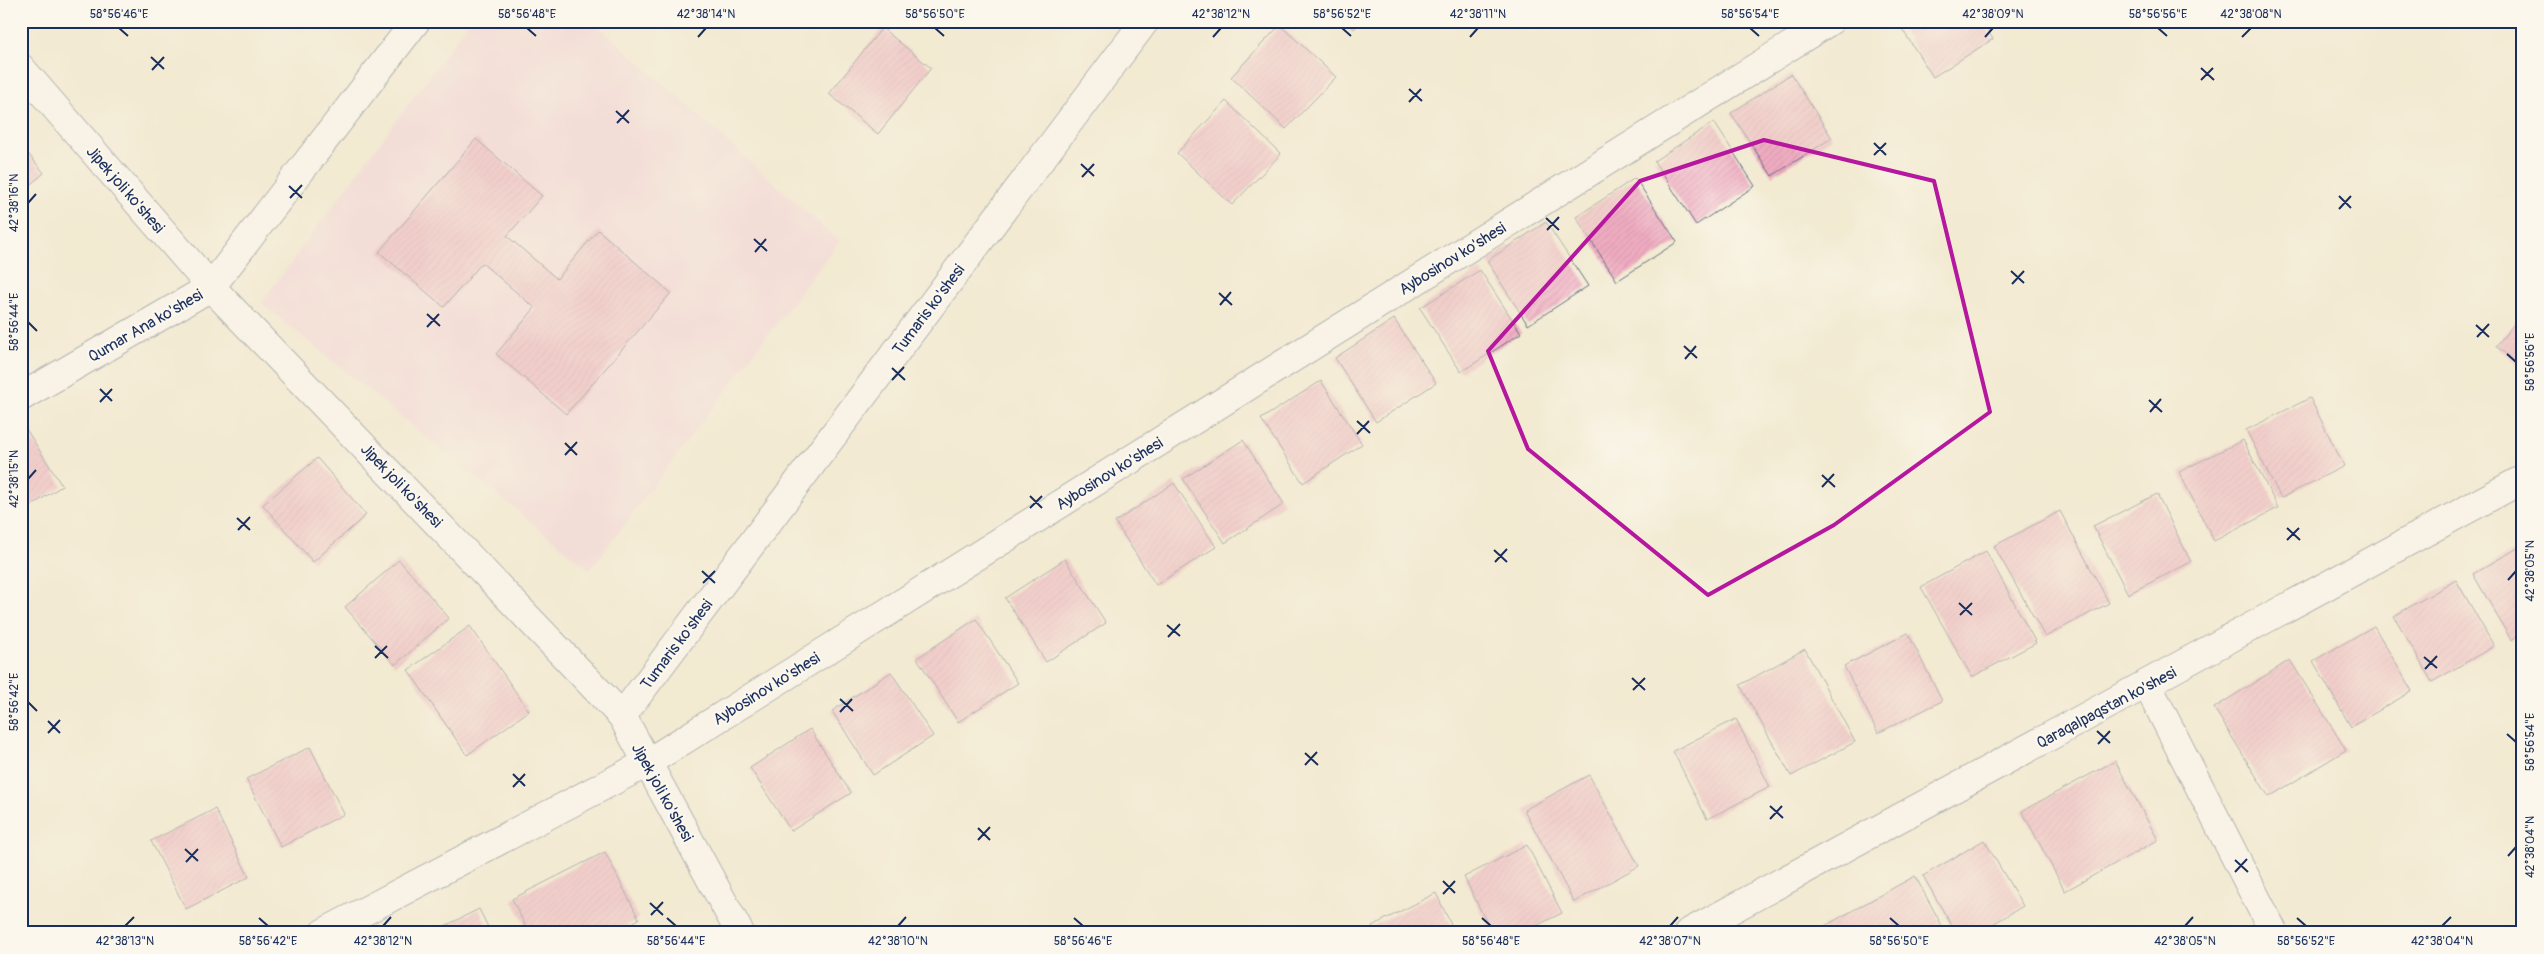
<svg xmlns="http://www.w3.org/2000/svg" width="2544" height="954" font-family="Pangolin,sans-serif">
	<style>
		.built { fill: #f4cfde }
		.building { fill: url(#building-hatch) }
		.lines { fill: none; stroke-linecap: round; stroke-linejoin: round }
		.minor-casing { stroke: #667086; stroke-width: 30 }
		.minor { stroke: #fff; stroke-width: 28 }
		.marked { fill: none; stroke: #b5179e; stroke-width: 4; stroke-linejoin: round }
		.ticks { fill: none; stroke: #1b2f5e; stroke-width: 2 }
		.labels { text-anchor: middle; stroke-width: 4.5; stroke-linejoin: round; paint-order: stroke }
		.street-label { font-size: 16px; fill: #1b2f5e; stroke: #fbf7ec }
		.neatline { fill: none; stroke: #1b2f5e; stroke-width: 2 }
		.ticks-label { font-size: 12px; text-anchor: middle; fill: #1b2f5e }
	</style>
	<defs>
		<pattern id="building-hatch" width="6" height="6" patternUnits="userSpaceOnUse" patternTransform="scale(1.25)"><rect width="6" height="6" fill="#f1adc2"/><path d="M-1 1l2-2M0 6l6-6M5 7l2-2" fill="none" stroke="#ce95a9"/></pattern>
	</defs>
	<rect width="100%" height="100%" fill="#fbf7ec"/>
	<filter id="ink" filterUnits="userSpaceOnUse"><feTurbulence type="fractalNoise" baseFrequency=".02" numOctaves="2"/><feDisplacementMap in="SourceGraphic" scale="10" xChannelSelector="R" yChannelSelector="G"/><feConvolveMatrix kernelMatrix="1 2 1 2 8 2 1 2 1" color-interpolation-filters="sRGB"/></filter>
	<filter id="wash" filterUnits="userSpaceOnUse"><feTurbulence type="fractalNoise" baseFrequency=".0096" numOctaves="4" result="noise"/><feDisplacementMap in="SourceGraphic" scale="20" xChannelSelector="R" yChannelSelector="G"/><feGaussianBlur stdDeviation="1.12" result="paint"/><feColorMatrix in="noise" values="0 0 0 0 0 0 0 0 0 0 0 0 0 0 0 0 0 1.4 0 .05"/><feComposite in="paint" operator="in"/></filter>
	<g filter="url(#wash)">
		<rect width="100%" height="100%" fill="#f2ead1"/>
		<path class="built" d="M470,21h123l246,220 -249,329 -329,-267z"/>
		<g id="blocks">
			<path class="building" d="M1346,21h16l-8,8z
				M1897,21h84l12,18 -60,38z
				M1280,25l56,52 -50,52 -55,-52z
				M882,28l49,40 -53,66 -49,-40z
				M1791,74l41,64 -60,38 -41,-63z
				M1226,101l55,53 -49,51 -55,-52z
				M1714,122l41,64 -59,39 -42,-64z
				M476,139l66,57 -35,40 50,43 41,-49 73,63 -105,121 -70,-60 39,-46 -53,-45 -38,44 -65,-55z
				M21,145l23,28 -23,19z
				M1635,178l42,64 -60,39 -41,-64z
				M1546,222l42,64 -60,39 -41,-64z
				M1480,270l41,63 -60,39 -41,-64z
				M2523,313v55l-27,-22z
				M1394,319l42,64 -60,39 -41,-64z
				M1321,381l41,63 -59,39 -42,-64z
				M2310,398l34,68 -63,32 -35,-68z
				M21,421l41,65 -41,26z
				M1243,440l41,64 -59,39 -42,-64z
				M2243,440l35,68 -64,33 -35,-69z
				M317,458l49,57 -53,47 -50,-57z
				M1174,483l42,64 -60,38 -41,-63z
				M2157,494l34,68 -63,32 -35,-68z
				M2060,511l49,92 -64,34 -51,-91z
				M2523,545v88l-12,7 -38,-66z
				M1986,551l50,92 -64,34 -51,-90z
				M1065,559l41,64 -60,39 -41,-64z
				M399,560l50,58 -54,47 -50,-58z
				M2456,580l38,66 -62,36 -38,-66z
				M976,619l42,64 -60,39 -41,-64z
				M470,626l59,85 -62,44 -59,-85z
				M2374,626l38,65 -61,36 -38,-66z
				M1908,633l34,68 -64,32 -34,-67z
				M1805,649l50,93 -64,34 -51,-91z
				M2290,660l56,90 -77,47 -55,-89z
				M891,672l42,64 -60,39 -41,-64z
				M1736,719l34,68 -63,32 -34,-68z
				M810,729l41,64 -60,38 -41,-63z
				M310,747l34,67 -63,33 -35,-68z
				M2115,761l43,79 -93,51 -43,-80z
				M1589,775l50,91 -65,36 -50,-92z
				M215,809l34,68 -63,32 -35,-68z
				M1984,840l39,66 -45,27h-22l-33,-57z
				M1527,845l35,68 -40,20h-30l-28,-56z
				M605,852l34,67 -26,14h-84l-17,-34z
				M1915,876l31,57h-120l-3,-6z
				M1436,893l19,40h-79l-4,-7z
				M479,909l12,24h-60z
				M21,914l12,19h-12z"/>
		</g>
	</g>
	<g filter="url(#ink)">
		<use href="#blocks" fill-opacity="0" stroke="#667086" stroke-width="1"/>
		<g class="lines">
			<defs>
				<path id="minor" d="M21,68l190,219 411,429 118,217
					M21,397l190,-110 205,-266
					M2147,684l127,249
					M622,716l523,-695
					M323,933l324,-170 1183,-742
					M1688,933l835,-454"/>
			</defs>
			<use href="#minor" class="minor-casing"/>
			<use href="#minor" class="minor"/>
		</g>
	</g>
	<path d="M0 0H2544V954H0ZM1764,140l170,41 56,231 -156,113 -126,70 -180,-146 -40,-98 152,-170z" fill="#f2ead1" fill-opacity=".55" fill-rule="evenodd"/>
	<path class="marked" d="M1764,140l170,41 56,231 -156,113 -126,70 -180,-146 -40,-98 152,-170z"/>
	<path class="ticks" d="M119,28l9,8M527,28l9,8M935,28l9,8M1342,28l9,8M1750,28l9,8M2158,28l9,8M698,37l8,-9M1213,37l8,-9M1470,37l8,-9M1985,37l8,-9M2242,37l9,-9M151,57l13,12M2201,68l13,12M152,70l12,-13M2201,80l12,-12M1409,89l13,12M1409,102l12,-13M616,111l13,12M617,123l12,-13M1874,143l12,12M1874,155l12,-12M1081,164l13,12M1082,177l12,-13M289,186l13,12M2339,196l12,12M290,198l12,-13M28,203l8,-9M2339,209l12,-13M1546,218l13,12M1547,230l12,-13M754,239l13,12M755,252l11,-13M2011,271l13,12M2012,284l12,-13M1219,293l13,12M1220,305l11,-13M427,314l13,12M28,322l9,9M2476,325l13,12M427,327l12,-13M2477,337l12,-13M1684,346l13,12M2507,354l9,8M1685,359l11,-13M892,368l13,12M892,380l12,-13M100,389l12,12M2149,400l13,12M100,402l12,-13M2150,412l11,-13M1357,421l13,12M1357,434l12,-13M565,443l12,12M565,455l12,-13M1822,475l13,12M28,479l8,-9M1822,487l12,-13M1030,496l12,12M1030,508l12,-12M237,518l13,12M2287,528l13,12M238,530l12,-13M2287,540l12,-12M1494,550l13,12M1495,562l12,-13M702,571l13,12M2508,580l8,-9M703,583l12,-12M1959,603l13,12M1960,615l12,-12M1167,625l13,11M1168,637l12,-13M375,646l13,12M2424,657l13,11M375,658l12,-12M2425,669l12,-13M1632,678l13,12M1633,690l12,-12M840,699l13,12M28,702l9,9M840,712l12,-13M48,721l12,12M2097,731l13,12M48,733l12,-13M2507,734l9,8M2098,744l12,-13M1305,753l13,12M1305,765l12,-13M513,774l12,12M513,787l12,-13M1770,806l13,12M1770,819l12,-13M978,828l12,12M978,840l12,-13M185,849l13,12M2508,856l8,-9M2235,860l13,12M186,862l12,-13M2235,872l12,-13M1443,881l12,12M1443,894l12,-13M650,903l13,12M651,915l12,-13M259,918l9,8M667,918l9,8M1074,918l9,8M1482,918l9,8M1890,918l9,8M2297,918l9,8M125,926l9,-9M383,926l8,-9M898,926l8,-9M1670,926l8,-9M2185,926l8,-9M2442,926l9,-9"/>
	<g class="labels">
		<g class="street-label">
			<text transform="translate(126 189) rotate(49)" y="6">Jipek joli ko'shesi</text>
			<text transform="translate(1452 258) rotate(-32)" y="6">Aybosinov ko'shesi</text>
			<text transform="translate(928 309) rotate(-53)" y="6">Tumaris ko'shesi</text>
			<text transform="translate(145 325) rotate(-30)" y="6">Qumar Ana ko'shesi</text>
			<text transform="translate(1109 473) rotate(-32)" y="6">Aybosinov ko'shesi</text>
			<text transform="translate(402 485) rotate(46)" y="6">Jipek joli ko'shesi</text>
			<text transform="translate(676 644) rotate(-53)" y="6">Tumaris ko'shesi</text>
			<text transform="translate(766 688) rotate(-32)" y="6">Aybosinov ko'shesi</text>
			<text transform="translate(2106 707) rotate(-28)" y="6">Qaraqalpaqstan ko'shesi</text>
			<text transform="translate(663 792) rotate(61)" y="6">Jipek joli ko'shesi</text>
		</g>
	</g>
	<rect width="2544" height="954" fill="none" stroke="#fbf7ec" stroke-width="55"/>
	<rect x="28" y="28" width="2488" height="898" class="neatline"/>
	<g class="ticks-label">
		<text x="119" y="18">58°56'46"E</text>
		<text x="527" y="18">58°56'48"E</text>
		<text x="706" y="18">42°38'14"N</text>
		<text x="935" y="18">58°56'50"E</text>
		<text x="1221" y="18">42°38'12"N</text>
		<text x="1342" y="18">58°56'52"E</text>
		<text x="1478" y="18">42°38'11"N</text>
		<text x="1750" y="18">58°56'54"E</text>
		<text x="1993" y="18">42°38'09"N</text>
		<text x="2158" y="18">58°56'56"E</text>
		<text x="2251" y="18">42°38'08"N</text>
		<text transform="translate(14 203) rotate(-90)" y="4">42°38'16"N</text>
		<text transform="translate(14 322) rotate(-90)" y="4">58°56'44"E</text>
		<text transform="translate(2530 362) rotate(-90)" y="4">58°56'56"E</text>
		<text transform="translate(14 479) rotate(-90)" y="4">42°38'15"N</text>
		<text transform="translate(2530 571) rotate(-90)" y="4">42°38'05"N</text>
		<text transform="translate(14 702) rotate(-90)" y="4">58°56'42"E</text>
		<text transform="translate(2530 742) rotate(-90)" y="4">58°56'54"E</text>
		<text transform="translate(2530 847) rotate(-90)" y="4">42°38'04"N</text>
		<text x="125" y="945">42°38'13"N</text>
		<text x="268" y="945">58°56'42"E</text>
		<text x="383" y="945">42°38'12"N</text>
		<text x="676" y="945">58°56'44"E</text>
		<text x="898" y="945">42°38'10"N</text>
		<text x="1083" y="945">58°56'46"E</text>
		<text x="1491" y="945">58°56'48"E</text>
		<text x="1670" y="945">42°38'07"N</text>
		<text x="1899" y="945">58°56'50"E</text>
		<text x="2185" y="945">42°38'05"N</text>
		<text x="2306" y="945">58°56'52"E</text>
		<text x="2442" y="945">42°38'04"N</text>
	</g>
</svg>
